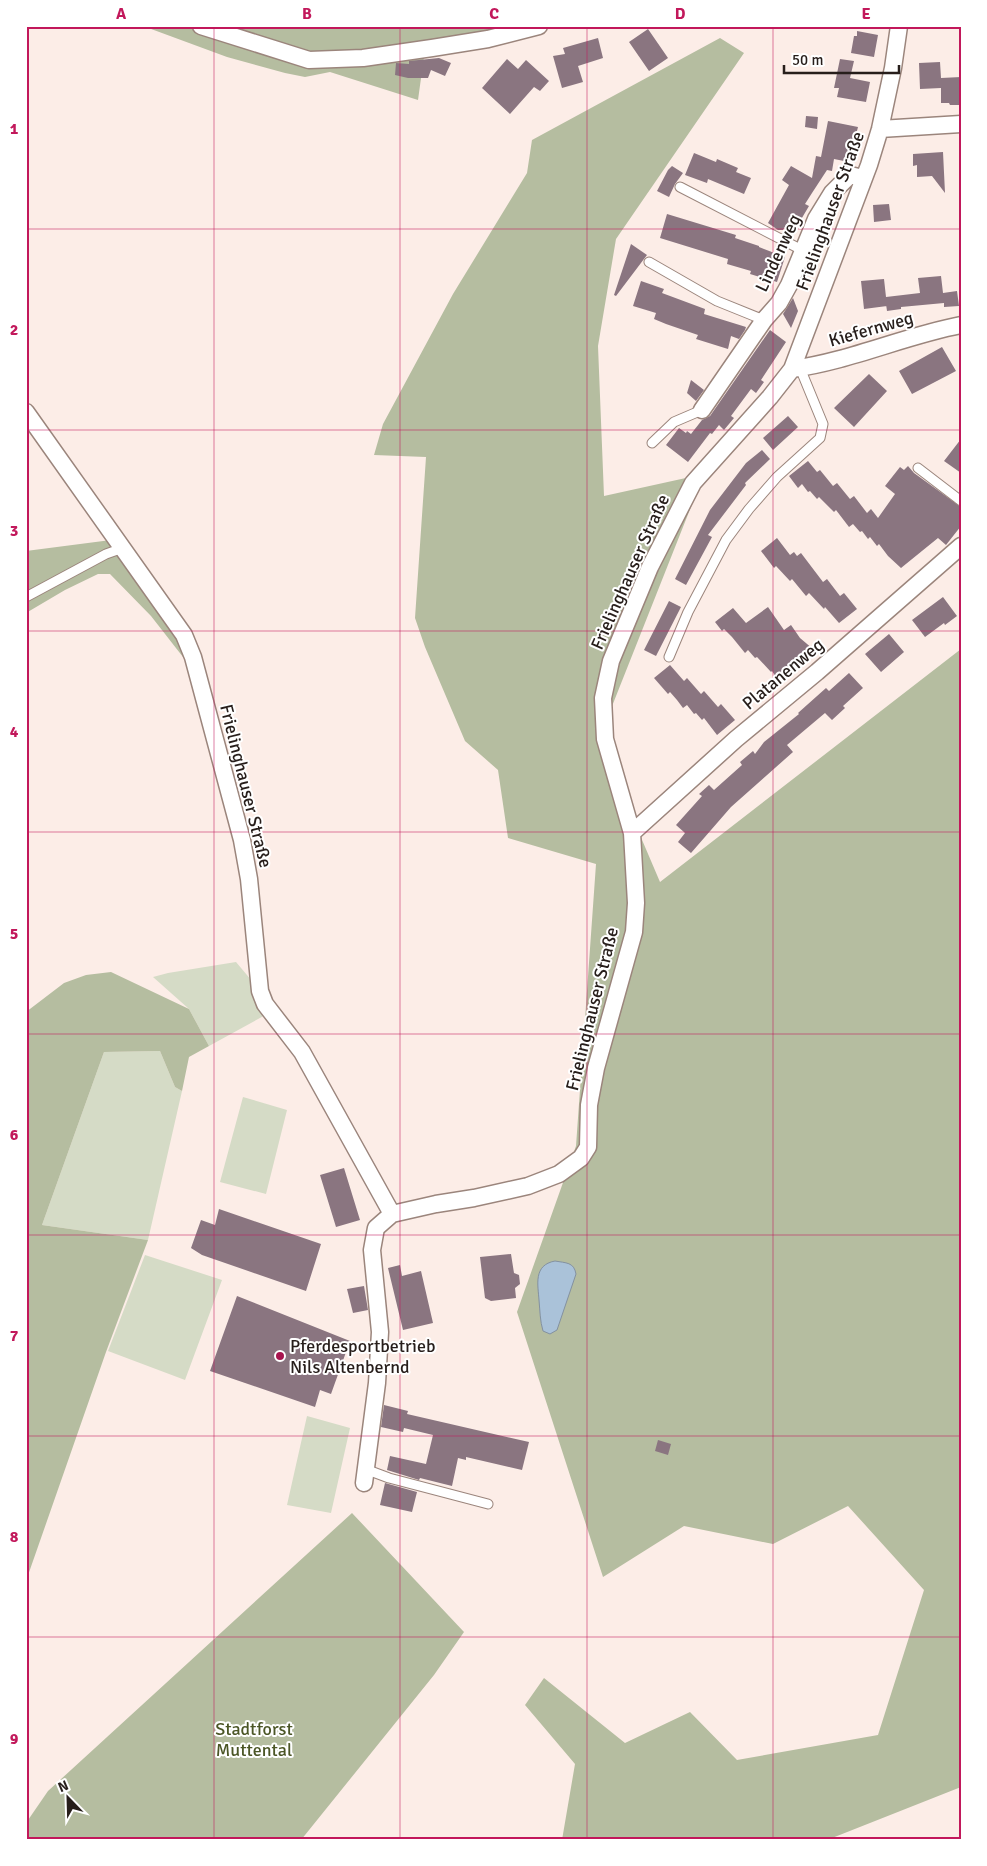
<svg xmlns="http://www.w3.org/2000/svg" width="987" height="1866" font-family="Signika,sans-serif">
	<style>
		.green { fill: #d5dbc6 }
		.forest { fill: #b5bda0 }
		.water { fill: #aac2d9; stroke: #8391a0 }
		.building { fill: #8a7580 }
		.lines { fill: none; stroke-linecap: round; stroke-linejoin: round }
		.service-casing { stroke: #9b857c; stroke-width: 11 }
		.minor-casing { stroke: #9b857c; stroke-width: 19 }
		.service { stroke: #fff; stroke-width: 9 }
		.minor { stroke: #fff; stroke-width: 16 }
		.grid { fill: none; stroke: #c2185b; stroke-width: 1; stroke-opacity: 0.55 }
		.poi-dot { fill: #a7144e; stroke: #fff; stroke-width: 2 }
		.labels { text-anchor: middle; stroke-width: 4; stroke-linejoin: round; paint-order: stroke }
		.street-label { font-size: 18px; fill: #271e1b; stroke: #fff }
		.poi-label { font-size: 18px; fill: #271e1b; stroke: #fff; text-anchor: start }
		.park-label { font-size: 18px; fill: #4b5626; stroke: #fff }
		.neatline { fill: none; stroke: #c2185b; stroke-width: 2 }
		.grid-label { font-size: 16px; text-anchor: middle; font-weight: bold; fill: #c2185b }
	</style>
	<rect width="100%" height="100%" fill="#fcede7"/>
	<path class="green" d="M236,962l16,19 17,32 -60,33 -20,-37 -36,-32 15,-4z
		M160,1051l15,36 7,4 -34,149 -106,-15 62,-173z
		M243,1097l44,13 -21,84 -46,-12z
		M145,1255l77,25 -37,100 -77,-29z
		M307,1416l43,12 -19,85 -44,-8z"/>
	<path class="forest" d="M143,26h372l-89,16 -8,58 -88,-28 -25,5 -20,-4 -58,-16z
		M720,38l24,15 -128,186 -18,107 6,150 100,-22 -105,265 61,143 301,-233v1138l-134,53h-265l13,-76 -50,-59 19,-27 81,65 65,-31 47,48 141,-25 46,-145 -76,-84 -75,38 -89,-18 -81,51 -86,-265 59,-166 20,-282 -88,-26 -10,-68 -33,-29 -40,-94 -10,-29 11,-161 -52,-2 9,-31 70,-130 74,-121 5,-33z
		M111,540l62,89 17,37 -39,-50 -41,-42h-12l-33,16 -39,23v-62z
		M111,972l78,37 20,37 -20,11 -7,34 -7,-4 -15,-36 -56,1 -62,173 106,15 -42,112 -80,229v-569l38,-29 22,-8z
		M352,1513l112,119 -30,43 -133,165h-275v-17l22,-32z"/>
	<path class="water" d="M555,1261c11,2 19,1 21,13l-19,56 -7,4 -7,-3c-3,-10 -3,-20 -4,-31 -1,-15 -6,-35 16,-39z"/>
	<path class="building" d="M648,29l20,29 -19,13 -20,-29z
		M857,31l21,4 -4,22 -23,-4 3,-17h3z
		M598,38l5,20 -25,8 5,16 -21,6 -9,-32 12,-2 -2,-6z
		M439,58l12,5 -6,13 -14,-6 -3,8h-20l-13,-3 1,-12 13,1v-3z
		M507,59l11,10 8,-9 23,21 -9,10 -6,-4 -24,27 -28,-26z
		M840,59l14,2 -4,17 20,4 -4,20 -29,-5 2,-9h-5z
		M940,62l1,16 20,-1v28h-11l-1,-2h-8v-15l-21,1 -1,-26z
		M806,116l12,1 -1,12 -12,-2z
		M828,121l30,6 -9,35 -15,-3 -2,12 -5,-1 -15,23 -7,11 4,2 -13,22 -8,-6 -5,8h-5l-10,-7 21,-38 -7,-5 9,-14 21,12 4,-22 5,1z
		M943,152l2,41 -13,-17 -15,1v-12l-4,1v-12z
		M694,153l22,9 1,-3 21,9 -2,4 15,6 -7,16 -36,-15 -1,4 -22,-8z
		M672,166l11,7 -8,11 -6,13 -12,-6 11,-21z
		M889,204l2,16 -17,2 -1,-17z
		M667,214l69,21 -1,3 24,8v1l26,10 -8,25 -27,-8 1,-3 -24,-7 1,-5 -68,-21z
		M631,244l16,11 -31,41 -2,-1z
		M941,276l2,17 14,-2 2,15 -15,1v-4l-43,4v2l-14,2 -1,-7 1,2 -23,3 -3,-28 23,-2 2,18 34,-4 -2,-15z
		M641,281l23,8 -2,4 43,16 -1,5 42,13 -1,3 -6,9 -8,-3 -3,13 -32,-10 2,-4 -32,-11 -12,-5 2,-6 -23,-7z
		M793,298l5,13 -7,17 -8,-14z
		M770,330l16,12 -25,38 3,2 -8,11 -5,-4 -20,27 3,2 -10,12 -5,-5 -7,9 -2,-1 -22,29 -22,-17 13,-17 7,5 1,-2 4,3 11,-14 8,-4z
		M942,347l14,24 -44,23 -13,-23z
		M869,374l18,17 -33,36 -20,-19z
		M691,380l13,10 -8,11 -9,-8z
		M788,416l10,11 -25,23 -10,-12z
		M961,439v34l-17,-12z
		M762,450l8,9 -25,24 1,2 -38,50 4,2 -26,48 -11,-6 35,-69 36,-47z
		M808,461l9,11 3,-2 13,16 4,-3 13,16 4,-3 13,17 4,-4 7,9 17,-24 -10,-8 15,-19 4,3 4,-4 6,7 47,34v19l-15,19 -8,-7 -37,30 -13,-12 -9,-12 -2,2 -7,-9 -2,2 -6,-8 -2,1 -7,-8 -4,3 -13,-17 -2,2 -15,-15 -2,2 -7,-8 -2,1 -6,-8 -4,4 -9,-12z
		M777,538l13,17 4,-3 3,4 4,-3 22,29 4,-3 13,17 4,-3 13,16 -18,14 -14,-16 -1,2 -15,-16 -3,3 -14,-17 -2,2 -14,-15 -2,2 -13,-17z
		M943,597l14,19 -12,9 -1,-2 -19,14 -13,-17z
		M669,601l12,6 -25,49 -12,-6z
		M768,607l16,23 7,-5 9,13 13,11 -5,7 -30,24 -6,-9 -1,1 -14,-15 -2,1 -7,-8 -3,3 -13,-16 -8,-8 -2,2 -7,-9 18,-14 13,15z
		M889,634l15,18 -23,20 -16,-18z
		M670,665l14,16 3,-3 14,16 3,-3 14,16 3,-3 14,16 -18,15 -13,-17 -2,2 -6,-7 -2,1 -7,-9 -4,3 -6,-8 -7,-8 -2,2 -14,-16z
		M849,673l14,15 -20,18 2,2 -13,12 -7,-7 -38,32 6,7 -62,55 -40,46 -13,-11 7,-9 -9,-8 26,-29 -3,-2 10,-9 5,5 28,-25 -2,-3 13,-11 2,3 9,-12 35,-28 -1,-1 28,-25 3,3z
		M344,1168l16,52 -24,7 -16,-52z
		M219,1209l102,35 -15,47 -104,-36 -11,-7 10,-28 14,5z
		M511,1254l3,19 5,2 1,9 -5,4 1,10 -25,3 -6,-3 -5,-41z
		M400,1265l2,11 19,-5 12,52 -30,7 -15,-62z
		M364,1286l4,24 -15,3 -6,-24z
		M237,1296l113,45 -19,53 -11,-4 -5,17 -105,-36z
		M384,1405l24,6 -1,3 122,28 -7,28 -56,-13v3l-8,-2 -6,28 -32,-8 -1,2 -32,-10 3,-14 36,8 7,-29 -29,-7 -1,4 -22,-5z
		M658,1440l13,4 -3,11 -13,-4z
		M385,1483l32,9 -5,20 -32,-7z"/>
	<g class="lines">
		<defs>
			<path id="service" d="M680,187l124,64
				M649,262l68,39 47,19
				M652,443l22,-21 28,-12
				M918,468l43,33
				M26,597l80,-43 17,-6
				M669,657l19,-45 38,-72 23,-31 28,-32 43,-39 3,-14 -23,-56
				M365,1469l24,9 99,26"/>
			<path id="minor" d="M201,26l108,34 54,-2 69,-10 56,-9 51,-13
				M880,129l81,-5
				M792,369c58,-8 112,-33 169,-44
				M702,410l62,-90 15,-17 10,-18 27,-66 16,-26 18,-18 13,3
				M26,412l158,223 9,22 49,183 7,39 11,112 5,13 37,48 90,162
				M632,833l104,-94 81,-67 144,-126
				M364,1483l13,-100 3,-51 -8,-82 4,-22 16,-14 44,-10 38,-6 54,-12 31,-12 22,-16 7,-11 1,-42 7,-37 38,-136 2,-29 -4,-70 -27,-94 -2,-41 8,-37 39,-94 43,-84 77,-86 22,-28 77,-204 11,-36 13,-61 6,-42"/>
		</defs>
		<use href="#service" class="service-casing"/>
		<use href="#minor" class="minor-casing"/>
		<use href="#service" class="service"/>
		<use href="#minor" class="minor"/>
	</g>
	<path class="grid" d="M214,26v1814M400,26v1814M587,26v1814M773,26v1814M26,229h935M26,430h935M26,631h935M26,832h935M26,1034h935M26,1235h935M26,1436h935M26,1637h935"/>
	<circle class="poi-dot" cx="280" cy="1356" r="5"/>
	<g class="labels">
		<g class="street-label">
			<text transform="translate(830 211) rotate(-70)" y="6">Frielinghauser Straße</text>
			<text transform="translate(778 253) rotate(-65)" y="6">Lindenweg</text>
			<text transform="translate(871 329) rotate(-16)" y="6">Kiefernweg</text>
			<text transform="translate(630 572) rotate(-66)" y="6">Frielinghauser Straße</text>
			<text transform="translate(783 674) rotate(-40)" y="6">Platanenweg</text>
			<text transform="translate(246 786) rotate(76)" y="6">Frielinghauser Straße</text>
			<text transform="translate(592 1009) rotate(-76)" y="6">Frielinghauser Straße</text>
		</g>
		<g class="poi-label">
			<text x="290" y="1352">Pferdesportbetrieb<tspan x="290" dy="21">Nils Altenbernd</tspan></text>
		</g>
		<g class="park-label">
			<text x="254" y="1735">Stadtforst<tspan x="254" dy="21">Muttental</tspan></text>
		</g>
	</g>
	<rect width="987" height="1866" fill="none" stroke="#ffffff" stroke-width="55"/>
	<g transform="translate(68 1798) rotate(337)" stroke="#ffffff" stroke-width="4" paint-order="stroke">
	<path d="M0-4L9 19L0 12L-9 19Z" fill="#271e1b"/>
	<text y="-8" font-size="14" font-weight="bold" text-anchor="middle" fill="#271e1b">N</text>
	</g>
	<path d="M784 65v8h115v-8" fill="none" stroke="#271e1b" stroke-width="2.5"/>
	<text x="792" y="65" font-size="15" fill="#271e1b" stroke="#ffffff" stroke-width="4" paint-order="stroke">50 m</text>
	<rect x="28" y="28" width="932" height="1810" class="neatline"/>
	<g class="grid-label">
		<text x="121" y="19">A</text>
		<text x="307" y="19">B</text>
		<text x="494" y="19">C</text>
		<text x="680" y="19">D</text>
		<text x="866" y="19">E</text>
		<text x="14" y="134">1</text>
		<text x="14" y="335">2</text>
		<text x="14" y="536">3</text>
		<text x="14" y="737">4</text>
		<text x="14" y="939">5</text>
		<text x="14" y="1140">6</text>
		<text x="14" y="1341">7</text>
		<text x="14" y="1542">8</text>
		<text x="14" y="1744">9</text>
	</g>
</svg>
